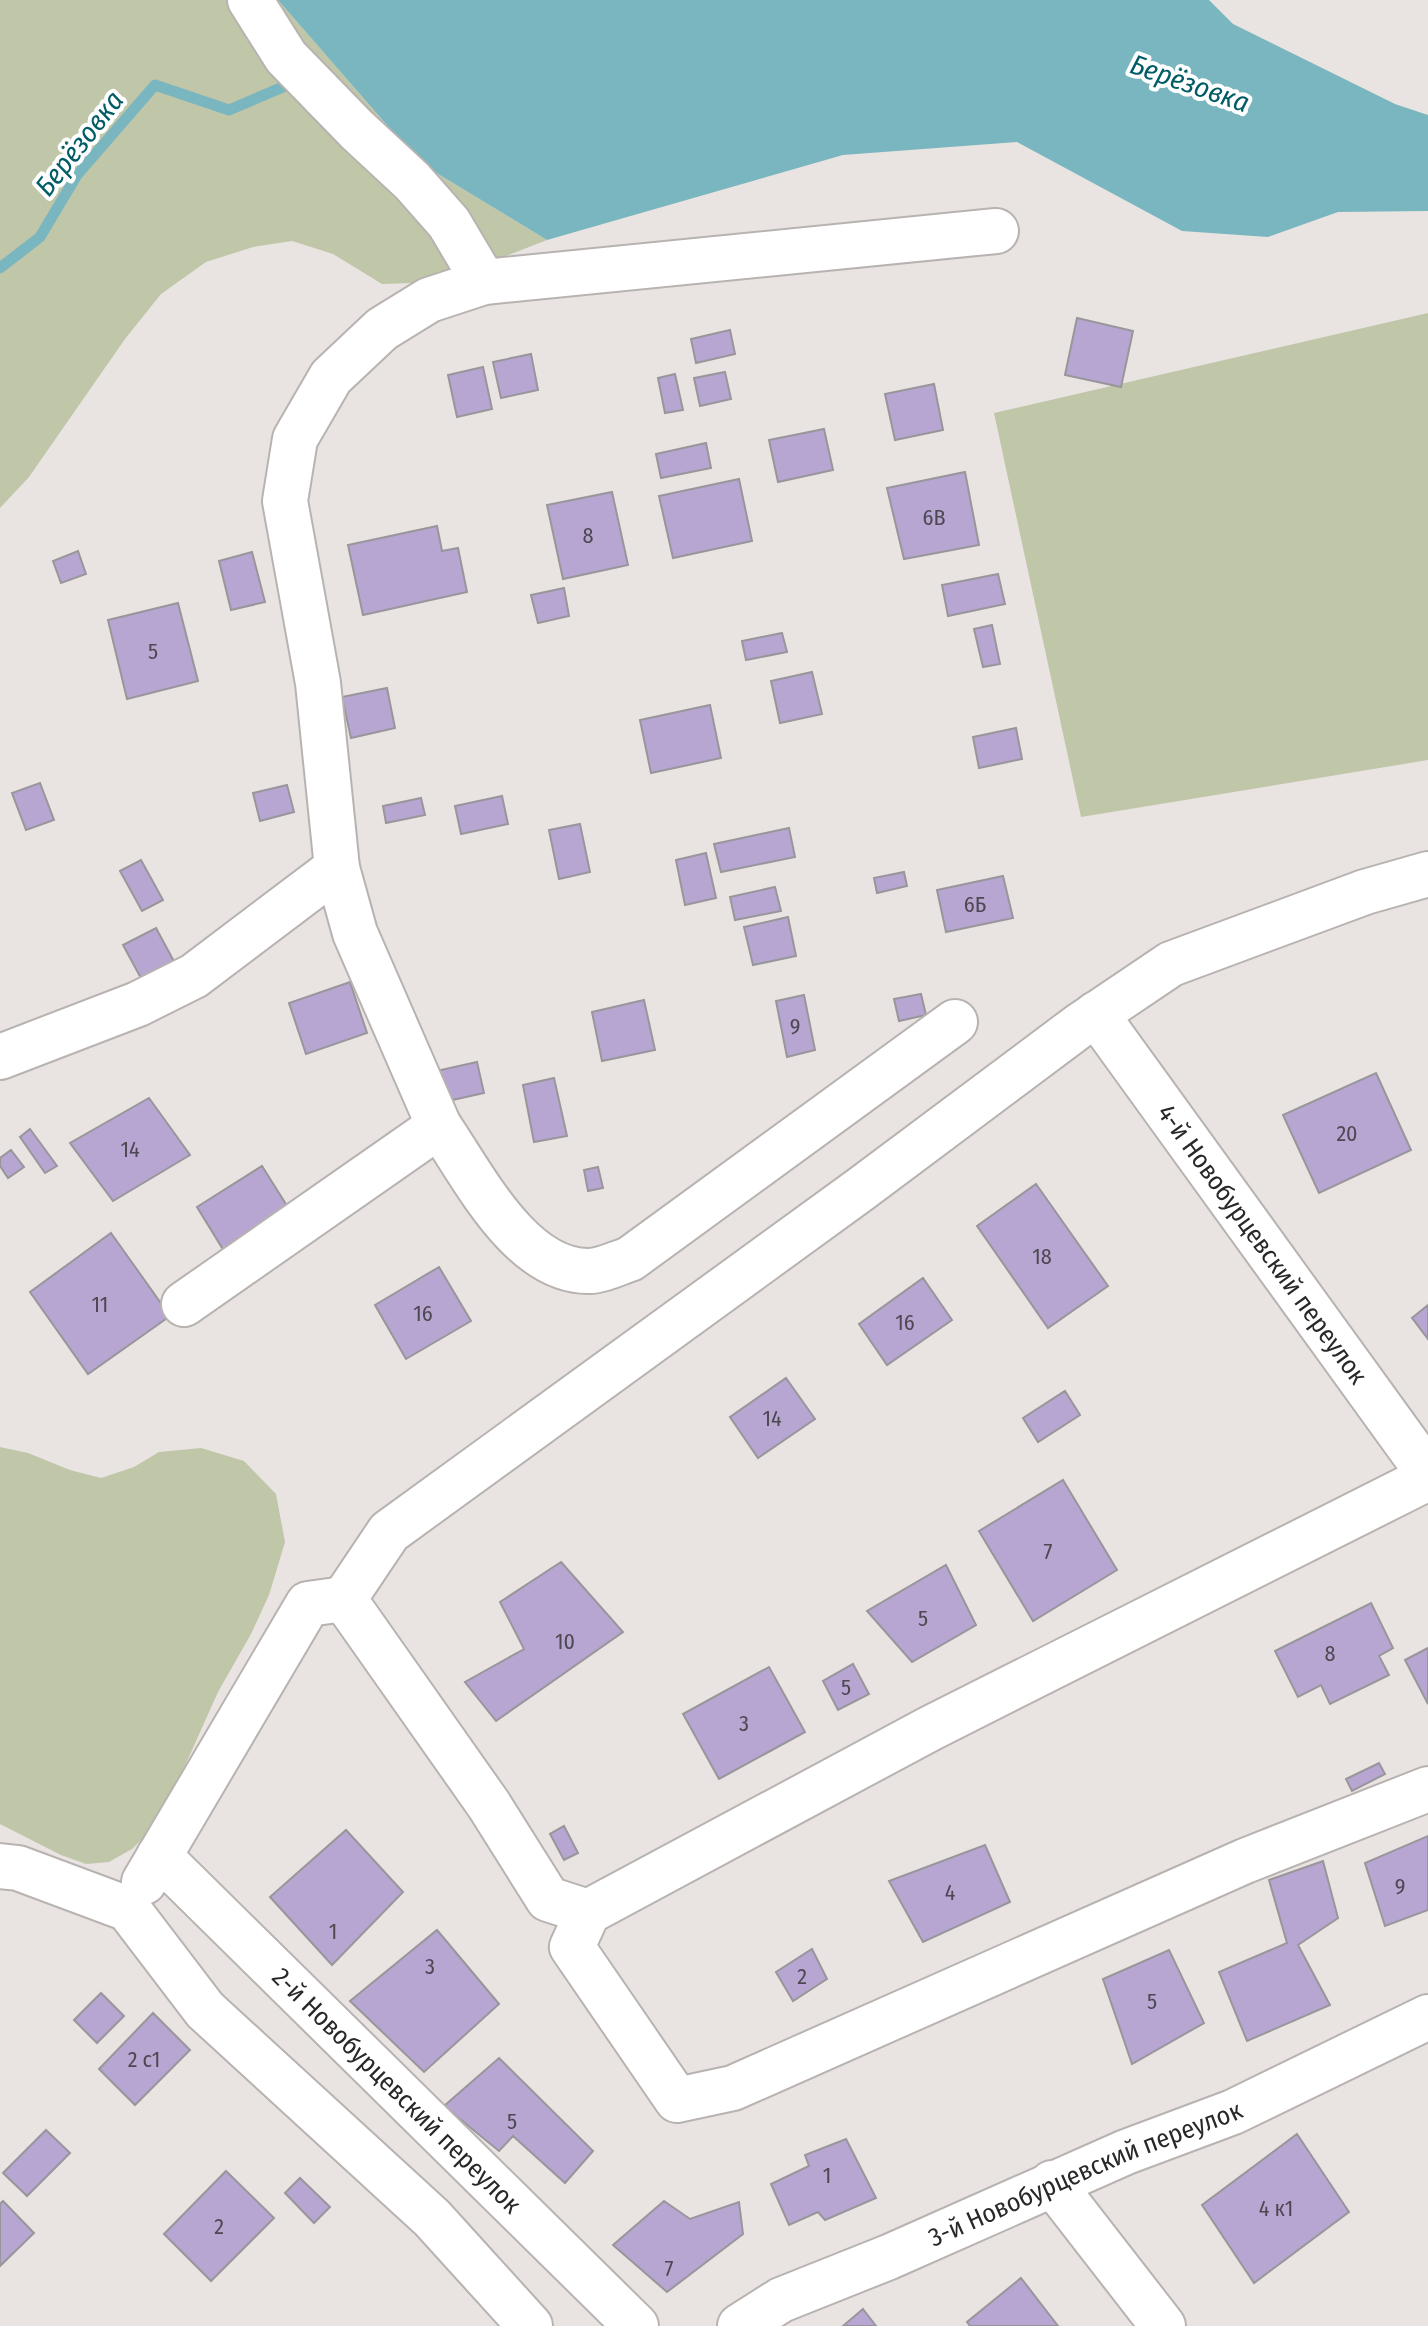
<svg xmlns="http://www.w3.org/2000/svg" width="1428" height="2326" font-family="'Fira Sans Condensed',sans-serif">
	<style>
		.green { fill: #c0c6a8 }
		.water { fill: #7ab6bf }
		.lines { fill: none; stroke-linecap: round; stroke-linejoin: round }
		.stream { stroke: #7ab6bf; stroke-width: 11 }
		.building { fill: #b7a6d1; stroke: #98969b; stroke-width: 2 }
		.minor-casing { stroke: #b8b3b1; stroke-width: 48 }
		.minor { stroke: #fff; stroke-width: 44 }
		.labels { text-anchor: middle; stroke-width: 8; stroke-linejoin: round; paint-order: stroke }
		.number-label { font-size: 22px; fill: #4d4852 }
		.street-label { font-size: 26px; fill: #2a2827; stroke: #fff }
		.water-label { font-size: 28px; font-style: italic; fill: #005c65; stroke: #fff }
	</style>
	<rect width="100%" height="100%" fill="#e9e4e2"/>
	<path class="green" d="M0,0h278l142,163 127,77 -107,42 -58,2 -49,-30 -41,-13 -39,6 -47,15 -45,32 -36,45 -96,138 -29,31z
		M1428,313v447l-347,57 -87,-404z
		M0,1447l28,6 42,17 31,8 33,-11 25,-15 42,-4 43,13 32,33 9,48 -16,53 -18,39 -33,58 -43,96 -26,44 -17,17 -23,13 -23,2 -25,-9 -61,-31z"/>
	<path class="water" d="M278,0h931l24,24 162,80 33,11v96l-90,1 -70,25 -86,-6 -165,-89 -174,13 -296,85 -127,-77z"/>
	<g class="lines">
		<path class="stream" d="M0,268l40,-31 37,-62 78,-90 74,25 68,-29"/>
	</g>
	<path class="building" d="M1077,318l56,13 -12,56 -56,-12z
		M730,330l5,24 -39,9 -5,-24z
		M531,354l7,36 -37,8 -8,-36z
		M483,367l9,42 -35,8 -9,-42z
		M725,372l6,27 -31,7 -6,-28z
		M675,374l8,36 -18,3 -7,-35z
		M934,384l9,46 -48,10 -10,-46z
		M824,429l9,41 -55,12 -9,-42z
		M706,443l5,25 -50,10 -5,-24z
		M965,472l14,73 -75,14 -17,-71z
		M739,479l13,62 -79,17 -14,-62z
		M612,492l16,73 -65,14 -16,-74z
		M437,526l5,25 16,-3 9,44 -104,23 -15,-70z
		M78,551l8,23 -25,9 -8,-22z
		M252,552l13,50 -34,8 -12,-49z
		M998,574l7,30 -57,12 -6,-31z
		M564,588l5,28 -31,7 -7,-28z
		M178,603l20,78 -71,18 -19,-79z
		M992,625l8,39 -17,3 -9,-38z
		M782,633l5,19 -41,8 -4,-19z
		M812,672l10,42 -42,9 -9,-42z
		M387,688l8,40 -44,10 -9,-41z
		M710,705l11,53 -70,15 -11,-53z
		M1016,728l6,31 -43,9 -6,-31z
		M40,783l14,37 -28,10 -14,-37z
		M287,785l7,27 -34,9 -7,-28z
		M502,796l6,28 -47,10 -6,-28z
		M421,798l4,17 -39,8 -3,-17z
		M580,824l10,48 -31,7 -10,-49z
		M789,828l6,29 -74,15 -7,-28z
		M706,853l10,45 -31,7 -9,-45z
		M141,860l22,40 -21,11 -22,-40z
		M904,872l3,14 -30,7 -3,-15z
		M1003,876l10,42 -67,14 -9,-42z
		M775,887l6,24 -46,9 -5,-23z
		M788,917l8,39 -43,9 -9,-38z
		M156,928l20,37 -33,17 -20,-37z
		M350,982l17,51 -61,21 -17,-51z
		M921,994l5,21 -27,6 -5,-22z
		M804,995l11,55 -28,7 -11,-56z
		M644,1000l11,50 -53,11 -10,-49z
		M477,1062l7,31 -45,10 -7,-31z
		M1376,1073l35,77 -92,43 -36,-78z
		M554,1078l13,58 -33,6 -11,-57z
		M149,1098l41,57 -77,46 -43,-58z
		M30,1129l27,37 -12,7 -25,-36z
		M11,1150l13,17 -16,11 -8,-12v-8z
		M262,1166l27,43 -65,42 -27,-44z
		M598,1167l5,21 -15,3 -4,-21z
		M1036,1184l72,102 -60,42 -71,-102z
		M111,1233l59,83 -82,58 -58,-82z
		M439,1267l32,54 -65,38 -31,-54z
		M923,1278l29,42 -65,45 -28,-41z
		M1428,1305v34l-16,-21z
		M786,1378l29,41 -57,39 -28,-41z
		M1065,1391l15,24 -42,27 -15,-24z
		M1063,1480l54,90 -84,51 -54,-90z
		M561,1562l62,70 -127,89 -31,-39 59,-33 -24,-47z
		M946,1565l30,60 -64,37 -45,-51z
		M1371,1603l22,45 -14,8 10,19 -59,29 -9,-19 -23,12 -23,-46z
		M1428,1648v56l-23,-44z
		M853,1664l16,30 -31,16 -15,-29z
		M769,1667l36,65 -86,47 -36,-65z
		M1379,1763l6,11 -33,17 -6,-12z
		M564,1826l14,27 -14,7 -14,-26z
		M346,1830l57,62 -71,73 -62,-68z
		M1428,1836v74l-43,16 -20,-63z
		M985,1845l25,57 -87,40 -34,-61z
		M1323,1861l15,57 -40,27 32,60 -83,36 -28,-69 68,-29 -18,-63z
		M437,1930l62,74 -75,68 -74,-71z
		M812,1949l15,30 -34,22 -17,-29z
		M1169,1950l35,73 -72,41 -29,-85z
		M101,1993l23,23 -27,27 -23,-23z
		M153,2013l37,37 -55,55 -36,-36z
		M499,2058l94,93 -28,32 -52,-47 -14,15 -55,-45z
		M46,2130l24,23 -43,43 -24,-23z
		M1297,2134l52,78 -95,71 -52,-78z
		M846,2139l30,59 -51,22 -7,-8 -29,13 -18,-41 38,-18 -4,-11z
		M226,2171l48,47 -63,63 -47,-47z
		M300,2178l30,29 -16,16 -29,-30z
		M3,2201l31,32 -34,33v-62z
		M664,2201l26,18 49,-17 4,32 -76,58 -54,-47z
		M1021,2278l37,48h-88l-3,-4z
		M863,2309l13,17h-33z"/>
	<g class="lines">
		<defs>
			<g id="minor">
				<path d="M250,0l36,57 71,73 55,51 37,42 35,59"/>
				<path id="s1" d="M1096,1014l332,459"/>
				<path d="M0,1057l138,-53 56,-28 143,-108"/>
				<path d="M439,1126l-84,-193 -18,-65 -19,-185 -33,-182 10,-62 36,-62 51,-48 47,-29 55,-18 512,-51"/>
				<path d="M184,1304l255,-178c34,49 81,146 150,145 12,0 29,-8 41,-12l325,-237"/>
				<path d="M1428,1478l-497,250 -343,184 -16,35 105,153 56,-12 512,-227 183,-72"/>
				<path id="s2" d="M159,1856l477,470"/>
				<path d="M0,1866l18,2 110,41 77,101 227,208 98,108"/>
				<path d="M144,1882l164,-278 36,-5"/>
				<path d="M588,1912l-40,-13 -59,-94 -145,-206 45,-67 472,-343 218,-163 92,-62 194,-72 63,-18"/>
				<path d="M1052,2183l111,143"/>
				<path id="s3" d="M740,2326l41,-26 108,-43 237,-105 107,-40 195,-95"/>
			</g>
		</defs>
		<use href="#minor" class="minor-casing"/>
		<use href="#minor" class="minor"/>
	</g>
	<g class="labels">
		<g class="number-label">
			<text x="934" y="525">6В</text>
			<text x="588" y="543">8</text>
			<text x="153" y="659">5</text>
			<text x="975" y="912">6Б</text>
			<text x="795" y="1034">9</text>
			<text x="1347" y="1141">20</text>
			<text x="130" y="1157">14</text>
			<text x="1042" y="1264">18</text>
			<text x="100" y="1312">11</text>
			<text x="423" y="1321">16</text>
			<text x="905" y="1330">16</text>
			<text x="772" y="1426">14</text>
			<text x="1048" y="1559">7</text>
			<text x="923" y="1626">5</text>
			<text x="565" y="1649">10</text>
			<text x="1330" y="1661">8</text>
			<text x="846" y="1695">5</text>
			<text x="744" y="1731">3</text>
			<text x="1400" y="1894">9</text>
			<text x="950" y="1900">4</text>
			<text x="333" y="1939">1</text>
			<text x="430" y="1974">3</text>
			<text x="802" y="1984">2</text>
			<text x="1152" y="2009">5</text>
			<text x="144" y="2067">2 с1</text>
			<text x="512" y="2129">5</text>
			<text x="827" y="2183">1</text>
			<text x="1276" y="2216">4 к1</text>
			<text x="219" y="2234">2</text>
			<text x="669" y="2276">7</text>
		</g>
		<g class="street-label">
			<text dy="9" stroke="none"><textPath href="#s1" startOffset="284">4-й Новобурцевский переулок</textPath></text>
			<text dy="9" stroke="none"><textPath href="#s2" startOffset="334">2-й Новобурцевский переулок</textPath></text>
			<text dy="9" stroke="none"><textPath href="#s3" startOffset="378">3-й Новобурцевский переулок</textPath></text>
		</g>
		<g class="water-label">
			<text transform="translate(1190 83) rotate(19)" y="10">Берёзовка</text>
			<text transform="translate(79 143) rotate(-52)" y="10">Берёзовка</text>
		</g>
	</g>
</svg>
